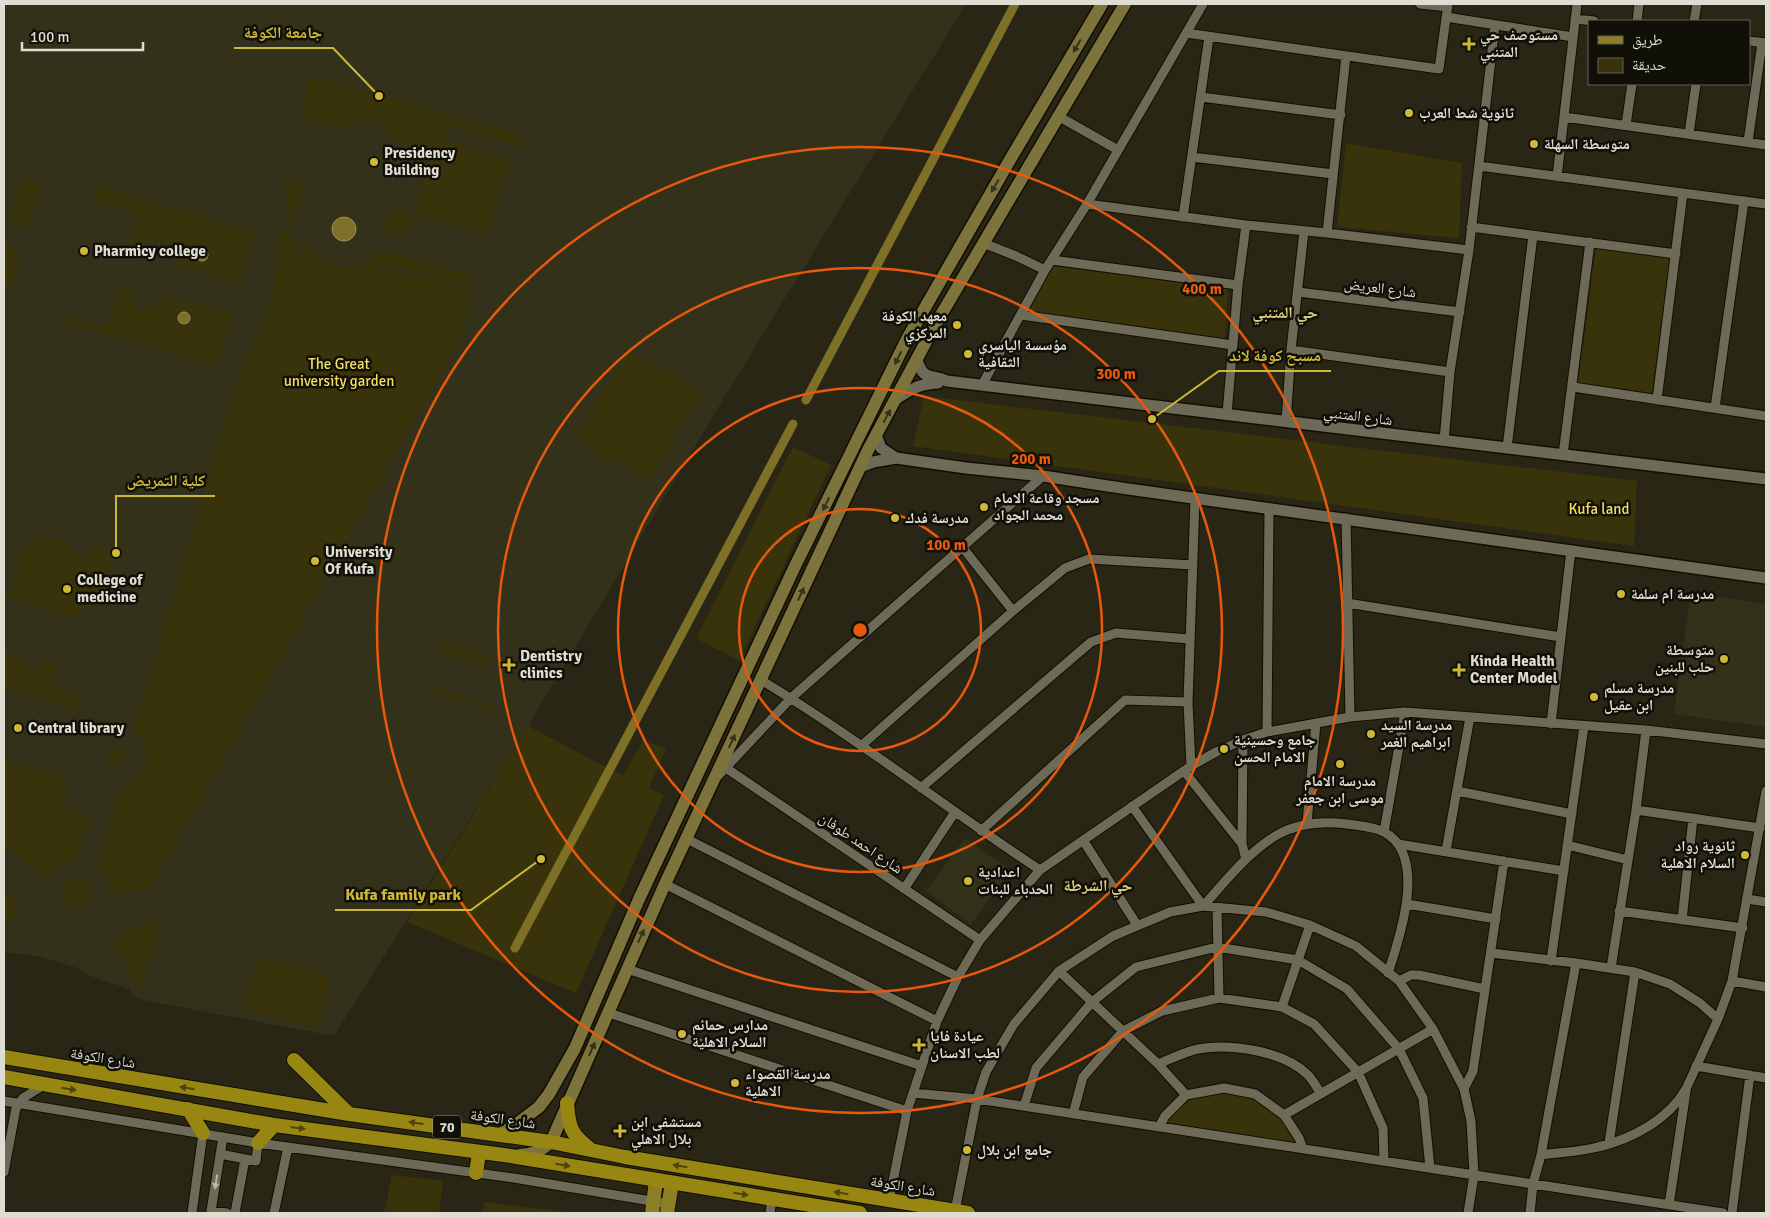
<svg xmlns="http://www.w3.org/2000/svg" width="1770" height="1217" font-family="Signika,'Noto Naskh Arabic',sans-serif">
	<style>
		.built { fill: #34311a }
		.green { fill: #39330c }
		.water { fill: #7e7127; stroke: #9b915a }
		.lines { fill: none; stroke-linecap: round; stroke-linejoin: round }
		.canal { stroke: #7e7127; stroke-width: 9 }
		.minor-casing { stroke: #120f02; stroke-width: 11 }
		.tertiary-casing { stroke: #120f02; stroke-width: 14 }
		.secondary-casing { stroke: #120f02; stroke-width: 15 }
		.primary-casing { stroke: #120f02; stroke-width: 16 }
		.trunk-casing { stroke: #120f02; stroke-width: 16 }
		.minor { stroke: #6d6a57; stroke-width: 9 }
		.tertiary { stroke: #6d6a57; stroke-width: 11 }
		.secondary { stroke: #7d743d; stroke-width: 12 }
		.primary { stroke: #8d7f23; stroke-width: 14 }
		.trunk { stroke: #988612; stroke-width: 14 }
		.oneway { fill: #36321b }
		.oneway2 { fill: #4d450c }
		.oneway3 { fill: #b7b5a7 }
		.ring { fill: none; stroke: #e8590c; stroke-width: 2.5 }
		.poi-dot { fill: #cfb837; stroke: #100f08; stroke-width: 2 }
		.labels { text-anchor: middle; stroke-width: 5; stroke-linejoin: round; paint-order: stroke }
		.shield { fill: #100f08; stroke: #a19f95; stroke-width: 1 }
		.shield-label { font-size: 14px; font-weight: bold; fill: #dfddd2 }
		.poi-label { font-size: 15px; font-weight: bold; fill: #dfddd2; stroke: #100f08; text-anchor: start }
		.street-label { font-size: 15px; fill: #dfddd2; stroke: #100f08 }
		.park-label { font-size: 15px; fill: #f6df60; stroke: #100f08 }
		.neighbourhood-label { font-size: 16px; font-weight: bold; fill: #dbcc7e; stroke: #100f08 }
		.centre { fill: #e8590c; stroke: #100f08; stroke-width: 2.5 }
		.ring-label { font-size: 15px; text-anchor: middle; font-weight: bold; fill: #e8590c; stroke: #100f08; stroke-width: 5; stroke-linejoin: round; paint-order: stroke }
		.leader { fill: none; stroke: #cfb837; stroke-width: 2 }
		.callout-dot { fill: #cfb837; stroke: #100f08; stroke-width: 2 }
		.callout-label { font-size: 16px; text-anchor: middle; font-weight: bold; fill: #cfb837; stroke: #100f08; stroke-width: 5; stroke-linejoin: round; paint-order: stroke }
	</style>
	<rect width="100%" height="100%" fill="#292615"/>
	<path class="built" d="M4,4h962l-241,392 -197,330 -194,310 -196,-37 -4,-3 -5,-7 -42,-14 -9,-7 -41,-12 -33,-4z
		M1691,593l75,11v123l-92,-13z
		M965,838l45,32 -39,54 -45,-33z"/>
	<path class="green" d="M310,76l214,60 -3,12 -72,-22 -3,14 64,19 -22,76 -73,-21 17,-59c-16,-5 -38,-7 -43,-25l-17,-9 -11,-1 -19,9 -42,-10z
		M1346,143l116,20 -3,75 -122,-11z
		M286,178l18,6 -13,45 -5,-37z
		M23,179l18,5 -13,41 -4,-2 -2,6 -13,-4z
		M96,186l159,46 -15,52 -54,-16 -7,-3 -17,-30 -32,16 8,-36 -46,-15z
		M389,208l23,6 -6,24 -24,-6z
		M277,234h14c3,9 5,19 10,27 19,28 60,28 83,6l89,25 -14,46 -18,35 -130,229c-15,31 -33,60 -50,90 -37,66 -73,132 -112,197l-38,5 -3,-5v-9l-8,-12 -1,-4 1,-8 18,-63c5,-7 12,-9 18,-14 17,-14 10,-35 -2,-49l96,-325 15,-44 22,-44 5,-20 6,-37z
		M4,243l14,4v6l3,1 -9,32 -8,-2z
		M304,244l5,1c8,23 38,28 57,17 5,-4 9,-11 15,-12l89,25 -3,13 -83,-25 -11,9 -14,7 -10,2 -18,-2 -8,-2 -18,-13 -3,-9z
		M1596,248l74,10 -18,135 -74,-10z
		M1053,266l175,23 -3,52 -197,-29z
		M122,284l4,1 13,27 31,-15 62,17 -14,51 -160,-44 2,-7 47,14z
		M626,351l21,9 55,32 -54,89 -30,-19 -18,-5 -23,-19z
		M924,396l713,85 -3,65 -721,-100z
		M793,447l38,18 -92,196 -43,-23z
		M36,536l18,5 2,-4 14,5 3,9 9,6 8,-4 5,-7 21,5 -5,21 -13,4 -1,6 5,7 -3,12 -27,16 -44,-12 -24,-12v-4l7,3 12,-47 9,2z
		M442,641l48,14 2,4 -2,6 -5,2 -46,-15 -1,-2z
		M4,651l33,17 6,-8 14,5 -7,21 31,9 -4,15 -73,-21z
		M430,687l38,11 1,3 -1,3 -41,-12 1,-4z
		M475,701l17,4 2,2 -5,4 -15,-5z
		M528,726l95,50 20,-36 23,9 -17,39 15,7 -88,198 -169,-71z
		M108 757a9 9 0 1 1 18 0a9 9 0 1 1-18 0Z
		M4,759l65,20 -8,28 29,9 -14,43 -19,9 -10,12 -43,-34z
		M62 892a15 15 0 1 1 30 0a15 15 0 1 1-30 0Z
		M4,892l8,6 8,16 -16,9z
		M154,918v4l7,2 -22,65 -26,-48z
		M258,956l71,19 -9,52 -77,-16z
		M1226,1092l28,6 28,21 13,19 3,9 -135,-21c18,-27 33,-30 63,-34z
		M392,1175l51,6 -4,32h-55z
		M484,1202l92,11h-94z"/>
	<path class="water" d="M332 229a12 12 0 1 1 24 0a12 12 0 1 1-24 0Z
		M196 255a6 6 0 1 1 12 0a6 6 0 1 1-12 0Z
		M178 318a6 6 0 1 1 12 0a6 6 0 1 1-12 0Z"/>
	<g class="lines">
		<path class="canal" d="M806,400l209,-396
			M515,948l278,-524"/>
		<defs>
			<path id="minor" d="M1420,4l28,3
				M1446,17l127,20
				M1575,19l19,2
				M1637,21l2,-17
				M1694,21l3,-17
				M1186,33l253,36 9,-65
				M1749,41l17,2
				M1201,97l140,18
				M1058,116l60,34
				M1564,117l202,28
				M1626,125l6,-41
				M1689,134l7,-50
				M1748,142l14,-99
				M1192,157l141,17
				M1479,166l287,38
				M1557,177l20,-173
				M1087,204l159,21 81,8 142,17
				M1183,217l26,-180
				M1471,227l205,27
				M1327,233l19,-177
				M983,243l33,13 29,14
				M1052,260l186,25
				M1298,292l162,20
				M1021,315l212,30
				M1291,350l159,22
				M982,385l63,-115 42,-66 116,-200
				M1573,387l193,29
				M1657,400l26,-207
				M1715,408l29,-207
				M1227,414l11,-129 8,-60
				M1286,422l5,-72 13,-119
				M1444,441l6,-69 19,-122 26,-225
				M1507,448l26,-213
				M1563,455l27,-213
				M1346,518l4,199
				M963,548l50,63
				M1347,603l214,34
				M761,680c96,58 185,128 279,190
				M1551,724l20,-174
				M1267,732l2,-223
				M861,746l152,-135 52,-43 24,-9 104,6
				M1191,766l-3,-64 7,-203
				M726,768l254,172
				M1184,771l58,73 4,15
				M718,776l73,-78 252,-222
				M921,788l170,-146 25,-9 73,6
				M1457,791l115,23
				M1132,806l71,100c23,-25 44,-53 74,-71 21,-12 46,-14 70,-11 12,2 25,2 37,8 44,23 16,105 4,141
				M1636,810l124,18
				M1307,823l9,-100
				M981,831l144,-131 63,2
				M1384,832l21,-120
				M687,839l271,138
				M1083,840l54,85
				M1242,844l1,-104
				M1398,844l166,27
				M1567,845l61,15
				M1446,851l24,-134
				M665,884l272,137
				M904,889l51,-77
				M1747,899l19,3
				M1407,904l89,15
				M1217,908l2,90
				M1619,911l124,17
				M1682,920l11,-102
				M1491,953l85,10 59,9 35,12 30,19 18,16
				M1551,961l33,-235
				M1611,968l25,-158 10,-80
				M627,969l295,97
				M1059,971l99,93 28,31
				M1399,981l12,-6h8l66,14
				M1732,981l34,6
				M1282,1007l28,-82
				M609,1013l298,98
				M1158,1064c13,-5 26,-12 40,-15 32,-6 86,2 110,26 5,5 9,13 13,19
				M1696,1066l70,12
				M1464,1089l9,-18 31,-210
				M913,1093l64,6 746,114
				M4,1101l254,42 256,35 155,26
				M1024,1106l12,-38 56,-66 44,-35 81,-20 81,13 49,29 52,60 24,49 7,70
				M1073,1114l10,-37 40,-46 39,-20 57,-13 63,9 32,17 44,48 25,56 1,33
				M1284,1115l149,-86
				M1159,1127l6,-11 21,-21 38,-7 31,6 29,21 15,23 4,11
				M223,1137l-12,74 16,2
				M1609,1143l26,-171
				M220,1154l36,7 2,-18
				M1541,1155l35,-192
				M4,1172l12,-64 7,-10 21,-13
				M889,1201l18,-90 30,-90 21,-44 22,-37 60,-70 151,-104 25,-14 27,-12 24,-8 83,-15 55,-5 241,18 120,14
				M1669,1205l17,-114
				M955,1211l22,-112 9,-27 28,-48 45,-53 54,-35 57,-24 33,-6 63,6 44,13 46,21 43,35 34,48 31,60 7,32 3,54 -6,38
				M192,1213l11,-80
				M235,1213l10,-54
				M274,1213l14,-66
				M770,1213l2,-14
				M1530,1213l3,-29 8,-29c19,-3 39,-3 57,-8 34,-8 70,-27 88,-58l32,-70 14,-38 34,-190
				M1732,1213l18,-138"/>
			<path id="tertiary" d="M917,360c7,22 13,13 30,21l819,98
				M896,399c16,-10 23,-15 42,-16
				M876,435l5,13 15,10
				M860,467l13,-5 23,-4 70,10 77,8 78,12 645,90"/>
			<path id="secondary" d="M498,1135l16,-9 25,-19 10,-13 26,-46 64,-149 157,-335 111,-225 104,-181 91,-154
				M519,1155c13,0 22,-4 32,-13l114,-258 203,-434 67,-125 190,-321"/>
			<path id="primary" d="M652,1213l4,-33
				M667,1213l5,-30"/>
			<path id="trunk" d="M4,1057l345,57 202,28 74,15 343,56
				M294,1060l55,54
				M4,1077l270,48 230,30 356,58
				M567,1103c2,24 3,30 22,45
				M188,1109l15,24
				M258,1143l16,-18
				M476,1173l3,-20"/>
		</defs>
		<use href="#minor" class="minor-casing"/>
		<use href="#tertiary" class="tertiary-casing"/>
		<use href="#secondary" class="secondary-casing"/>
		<use href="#primary" class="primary-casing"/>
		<use href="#trunk" class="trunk-casing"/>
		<use href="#minor" class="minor"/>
		<use href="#tertiary" class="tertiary"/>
		<use href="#secondary" class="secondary"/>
		<use href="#primary" class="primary"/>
		<use href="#trunk" class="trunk"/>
	</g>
	<defs><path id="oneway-solid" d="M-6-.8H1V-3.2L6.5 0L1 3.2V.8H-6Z" transform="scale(1.25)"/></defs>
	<g class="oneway">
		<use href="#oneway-solid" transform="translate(1077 46) rotate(120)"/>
		<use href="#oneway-solid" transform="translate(995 186) rotate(120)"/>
		<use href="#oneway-solid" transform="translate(898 358) rotate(116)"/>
		<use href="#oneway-solid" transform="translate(887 416) rotate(-62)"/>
		<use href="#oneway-solid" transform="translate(826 504) rotate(116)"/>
		<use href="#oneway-solid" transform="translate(801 594) rotate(-65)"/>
		<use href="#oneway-solid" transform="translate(732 741) rotate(-65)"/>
		<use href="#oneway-solid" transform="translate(641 936) rotate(-66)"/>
		<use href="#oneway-solid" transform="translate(592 1049) rotate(-66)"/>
	</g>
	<g class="oneway2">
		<use href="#oneway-solid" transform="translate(187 1088) rotate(-171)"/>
		<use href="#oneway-solid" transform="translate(69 1089) rotate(9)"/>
		<use href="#oneway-solid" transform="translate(416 1123) rotate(-172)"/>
		<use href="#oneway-solid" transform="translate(298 1128) rotate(7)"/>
		<use href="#oneway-solid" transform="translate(563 1165) rotate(10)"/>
		<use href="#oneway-solid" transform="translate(680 1166) rotate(-171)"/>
		<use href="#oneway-solid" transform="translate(841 1193) rotate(-171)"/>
		<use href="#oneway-solid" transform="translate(741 1194) rotate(9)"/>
	</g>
	<use class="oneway3" href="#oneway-solid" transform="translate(216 1182) rotate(99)"/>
	<g class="ring">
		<circle cx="860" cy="630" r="121"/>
		<circle cx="860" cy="630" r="242"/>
		<circle cx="860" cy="630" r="362"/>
		<circle cx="860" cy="630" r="483"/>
	</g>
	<g class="poi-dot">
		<path d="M1466.5 36.5h5v5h5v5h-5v5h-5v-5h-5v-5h5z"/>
		<circle cx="1409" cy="113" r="5"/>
		<circle cx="1534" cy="144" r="5"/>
		<circle cx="374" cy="162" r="5"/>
		<circle cx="84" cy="251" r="5"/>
		<circle cx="957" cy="325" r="5"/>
		<circle cx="968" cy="354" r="5"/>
		<circle cx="984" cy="507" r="5"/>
		<circle cx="895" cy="518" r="5"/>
		<circle cx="315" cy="561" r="5"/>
		<circle cx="67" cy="589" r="5"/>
		<circle cx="1621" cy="594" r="5"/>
		<circle cx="1724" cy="659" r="5"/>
		<path d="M506.5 657.5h5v5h5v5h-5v5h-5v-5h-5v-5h5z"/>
		<path d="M1456.5 662.5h5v5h5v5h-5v5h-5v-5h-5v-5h5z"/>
		<circle cx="1594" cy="697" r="5"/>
		<circle cx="18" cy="728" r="5"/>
		<circle cx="1371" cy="734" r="5"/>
		<circle cx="1224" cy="749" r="5"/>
		<circle cx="1340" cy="764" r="5"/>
		<circle cx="1745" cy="855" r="5"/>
		<circle cx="968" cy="881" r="5"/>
		<circle cx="682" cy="1034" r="5"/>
		<path d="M916.5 1037.5h5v5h5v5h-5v5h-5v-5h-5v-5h5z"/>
		<circle cx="735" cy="1083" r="5"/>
		<path d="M617.5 1123.5h5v5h5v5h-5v5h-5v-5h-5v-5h5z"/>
		<circle cx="967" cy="1150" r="5"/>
	</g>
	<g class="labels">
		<rect class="shield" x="433" y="1115.5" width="28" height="23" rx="4"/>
		<g class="shield-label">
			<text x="447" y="1132">70</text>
		</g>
		<g class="poi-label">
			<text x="1480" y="40">مستوصف حي<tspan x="1480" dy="17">المتنبي</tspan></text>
			<text x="1419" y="118">ثانوية شط العرب</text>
			<text x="1544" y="149">متوسطة السهلة</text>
			<text x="384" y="158">Presidency<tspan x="384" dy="17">Building</tspan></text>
			<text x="94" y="256">Pharmicy college</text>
			<text x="947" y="321" text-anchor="end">معهد الكوفة<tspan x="947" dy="17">المركزي</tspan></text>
			<text x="978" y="350">مؤسسة الياسري<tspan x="978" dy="17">الثقافية</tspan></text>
			<text x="994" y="503">مسجد وقاعة الامام<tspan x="994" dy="17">محمد الجواد</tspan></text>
			<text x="905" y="523">مدرسة فدك</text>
			<text x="325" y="557">University<tspan x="325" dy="17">Of Kufa</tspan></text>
			<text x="77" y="585">College of<tspan x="77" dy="17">medicine</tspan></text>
			<text x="1631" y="599">مدرسة ام سلمة</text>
			<text x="1714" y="655" text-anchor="end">متوسطة<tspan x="1714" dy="17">حلب للبنين</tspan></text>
			<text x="520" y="661">Dentistry<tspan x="520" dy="17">clinics</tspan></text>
			<text x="1470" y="666">Kinda Health<tspan x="1470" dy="17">Center Model</tspan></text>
			<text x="1604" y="693">مدرسة مسلم<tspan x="1604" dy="17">ابن عقيل</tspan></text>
			<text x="1381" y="730">مدرسة السيد<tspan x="1381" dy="17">ابراهيم الغمر</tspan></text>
			<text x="28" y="733">Central library</text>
			<text x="1234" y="745">جامع وحسينية<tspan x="1234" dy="17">الامام الحسن</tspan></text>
			<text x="1340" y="786" text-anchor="middle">مدرسة الامام<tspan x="1340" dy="17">موسى ابن جعفر</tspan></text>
			<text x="1735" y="851" text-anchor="end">ثانوية رواد<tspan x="1735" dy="17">السلام الاهلية</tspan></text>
			<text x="978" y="877">اعدادية<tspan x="978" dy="17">الحدباء للبنات</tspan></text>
			<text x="692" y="1030">مدارس حمائم<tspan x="692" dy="17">السلام الاهلية</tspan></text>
			<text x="930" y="1041">عيادة فايا<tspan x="930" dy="17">لطب الاسنان</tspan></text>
			<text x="745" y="1079">مدرسة القصواء<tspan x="745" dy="17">الاهلية</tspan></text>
			<text x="631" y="1127">مستشفى ابن<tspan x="631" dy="17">بلال الاهلي</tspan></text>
			<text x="977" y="1155">جامع ابن بلال</text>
		</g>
		<g class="street-label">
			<text transform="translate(1380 288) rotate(7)" y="5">شارع العريض</text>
			<text transform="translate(1358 416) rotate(7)" y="5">شارع المتنبي</text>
			<text transform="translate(861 843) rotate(34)" y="5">شارع احمد طوفان</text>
			<text transform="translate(103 1058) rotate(9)" y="5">شارع الكوفة</text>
			<text transform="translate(503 1119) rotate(8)" y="5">شارع الكوفة</text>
			<text transform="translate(903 1186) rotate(9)" y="5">شارع الكوفة</text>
		</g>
		<g class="park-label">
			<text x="339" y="369">The Great<tspan x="339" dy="17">university garden</tspan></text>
			<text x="1599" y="514">Kufa land</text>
		</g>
		<g class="neighbourhood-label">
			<text x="1285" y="318">حي المتنبي</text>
			<text x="1098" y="891">حي الشرطة</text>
		</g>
	</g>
	<circle cx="860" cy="630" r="8" class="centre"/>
	<g class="ring-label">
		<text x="1202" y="294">400 m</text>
		<text x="1116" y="379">300 m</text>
		<text x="1031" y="464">200 m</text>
		<text x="946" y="550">100 m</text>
	</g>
	<path class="leader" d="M379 96L333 48H234M1152 419L1219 371H1331M116 553L116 496H215M541 859L471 910H335"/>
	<g class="callout-dot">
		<circle cx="379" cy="96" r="5"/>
		<circle cx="1152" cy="419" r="5"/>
		<circle cx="116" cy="553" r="5"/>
		<circle cx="541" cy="859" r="5"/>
	</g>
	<g class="callout-label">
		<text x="283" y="38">جامعة الكوفة</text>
		<text x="1275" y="361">مسبح كوفة لاند</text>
		<text x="166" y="486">كلية التمريض</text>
		<text x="403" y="900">Kufa family park</text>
	</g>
	<rect width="1770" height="1217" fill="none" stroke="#dfddd2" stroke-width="10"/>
	<rect x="1588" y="20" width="162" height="65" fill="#100f08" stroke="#636159"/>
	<rect x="1598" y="36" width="25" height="8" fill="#8d7f23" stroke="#636159"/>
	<text x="1632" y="45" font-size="15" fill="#dfddd2">طريق</text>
	<rect x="1598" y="58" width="25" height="15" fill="#39330c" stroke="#636159"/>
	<text x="1632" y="70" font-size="15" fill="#dfddd2">حديقة</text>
	<path d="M22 42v8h121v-8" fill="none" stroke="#dfddd2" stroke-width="2.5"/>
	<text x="30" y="42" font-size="15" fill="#dfddd2" stroke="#100f08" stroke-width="4" paint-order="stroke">100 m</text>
</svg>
